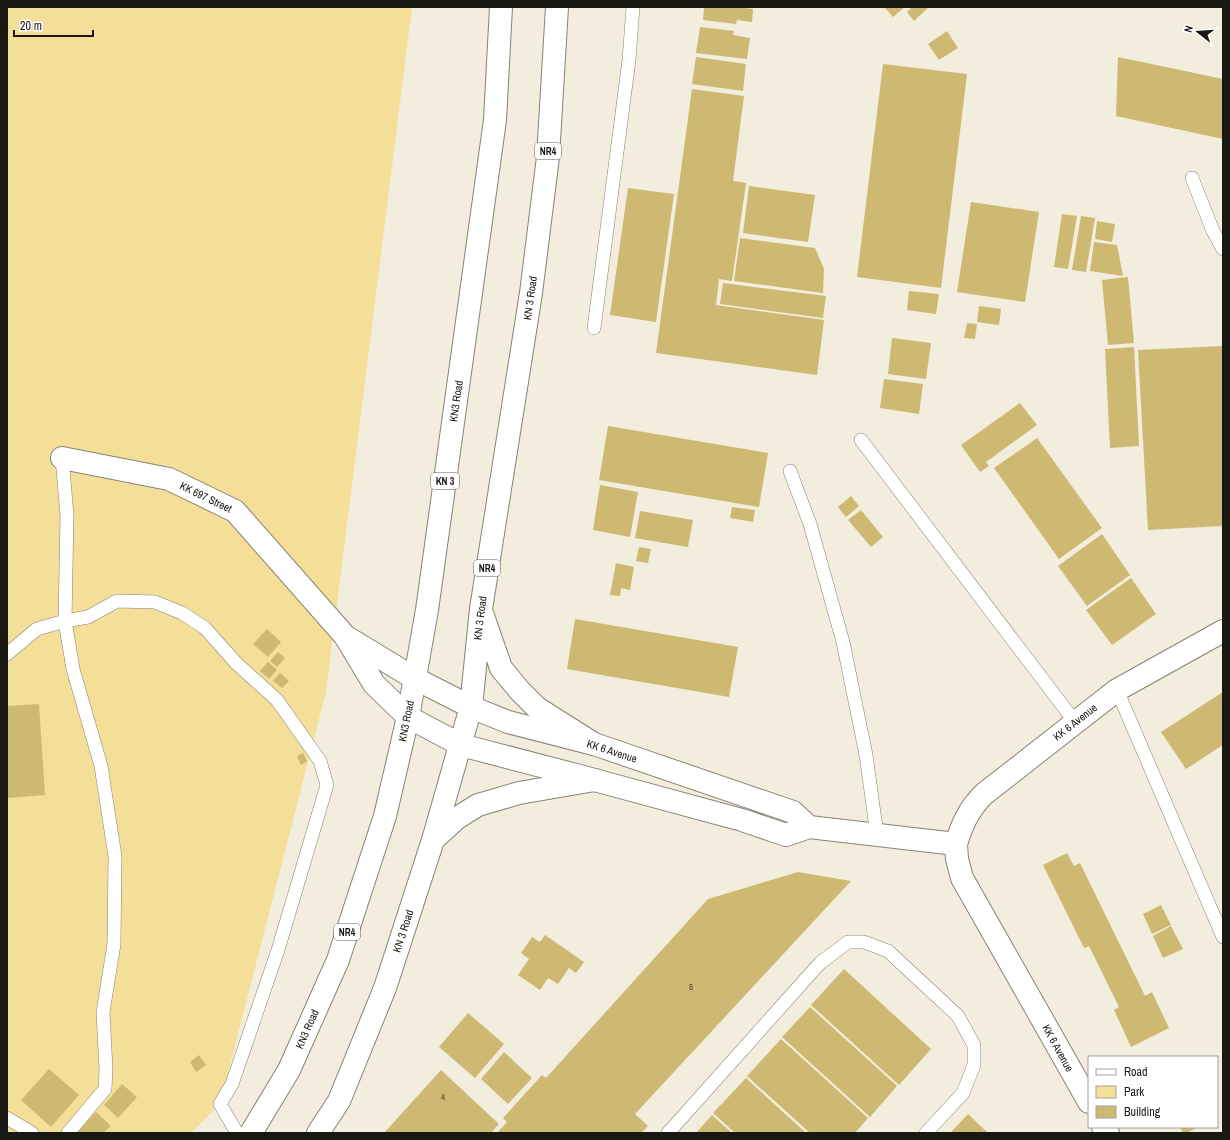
<svg xmlns="http://www.w3.org/2000/svg" width="1230" height="1140" font-family="'Archivo Narrow',sans-serif">
	<style>
		.green { fill: #f4df98 }
		.building { fill: #ceb972 }
		.lines { fill: none; stroke-linecap: round; stroke-linejoin: round }
		.lane-casing { stroke: #878374; stroke-width: 14 }
		.street-casing { stroke: #878374; stroke-width: 24 }
		.secondary-casing { stroke: #878374; stroke-width: 24 }
		.highway-casing { stroke: #878374; stroke-width: 24 }
		.lane { stroke: #fff; stroke-width: 13 }
		.street { stroke: #fff; stroke-width: 22 }
		.secondary { stroke: #fff; stroke-width: 22 }
		.highway { stroke: #fff; stroke-width: 22 }
		.labels { text-anchor: middle; stroke-width: 3; stroke-linejoin: round; paint-order: stroke }
		.number-label { font-size: 9px; fill: #46402a }
		.shield { fill: #fff; stroke: #5e5d59; stroke-width: 1 }
		.shield-label { font-size: 10px; font-weight: bold; fill: #191712 }
		.street-label { font-size: 11px; fill: #191712; stroke: #fff }
	</style>
	<rect width="100%" height="100%" fill="#f2eddd"/>
	<path class="green" d="M7,7h405l-86,685 -106,412 -29,29h-184z"/>
	<path class="building" d="M704,7h31l18,2 -1,13 -15,-2 -1,4 -33,-4z
		M884,7h21l-12,10z
		M912,7h17l-15,14 -7,-9z
		M700,27l34,4 -1,4 17,3 -3,21 -51,-6z
		M947,31l11,17 -19,12 -11,-16z
		M696,57l50,7 -3,27 -51,-7z
		M1118,57l105,22v60l-107,-23z
		M883,64l84,10 -26,214 -84,-11z
		M692,89l52,7 -11,85 13,2 -14,98 -13,-2 -3,26 108,15 -7,55 -161,-22z
		M749,186l66,9 -7,47 -65,-9z
		M628,188l46,6 -18,128 -46,-7z
		M971,202l68,10 -14,90 -68,-10z
		M1062,214l15,2 -9,53 -14,-2z
		M1081,216l14,2 -9,54 -14,-2z
		M1097,221l18,3 -3,18 -17,-3z
		M740,238l75,10 9,21 -1,24 -89,-12z
		M1094,242l23,3 6,31 -33,-5z
		M1128,277l6,66 -26,2 -6,-65z
		M723,283l103,13 -3,22 -103,-14z
		M909,291l30,3 -3,20 -29,-4z
		M979,306l22,3 -2,16 -22,-3z
		M967,323l10,1 -2,15 -11,-1z
		M892,338l39,5 -5,36 -38,-5z
		M1223,346v180l-75,4 -10,-180z
		M1134,347l5,99 -29,2 -5,-99z
		M884,379l39,5 -4,30 -39,-6z
		M1020,403l17,22 -51,37 3,4 -9,6 -19,-27z
		M608,426l160,27 -9,54 -160,-27z
		M1037,438l65,90 -43,31 -65,-91z
		M600,485l38,7 -8,45 -37,-7z
		M851,496l8,10 -13,11 -8,-10z
		M732,507l23,3 -2,12 -23,-4z
		M861,510l22,27 -12,10 -23,-27z
		M640,511l53,9 -5,27 -53,-9z
		M1102,534l28,41 -43,31 -29,-40z
		M639,547l12,2 -3,14 -12,-2z
		M616,563l18,4 -4,23 -9,-2 -1,8 -10,-1z
		M1131,578l25,36 -44,31 -26,-35z
		M575,619l163,28 -9,50 -162,-28z
		M267,629l14,13 -13,15 -15,-13z
		M278,652l7,6 -8,9 -7,-6z
		M268,662l9,8 -8,9 -9,-8z
		M280,673l9,8 -7,7 -9,-7z
		M1223,692v53l-37,24 -25,-37z
		M39,704l6,91 -38,3v-92z
		M303,753l4,8 -6,4 -4,-9z
		M1067,853l7,13 6,-3 65,133 7,-4 17,36 -38,19 -17,-37 5,-3 -30,-61 -5,2 -41,-83z
		M798,872l53,9 -216,233 13,12 -7,7h-144l10,-11 -4,-4 39,-43 4,3 162,-179z
		M1161,905l10,20 -19,9 -9,-20z
		M1171,926l12,23 -20,9 -10,-22z
		M545,935l39,27 -8,11 -7,-5 -11,16 -10,-6 -8,12 -22,-15 11,-16 -8,-6 11,-16 8,5z
		M844,969l87,80 -32,36 -88,-80z
		M810,1007l87,79 -27,31 -88,-80z
		M468,1013l36,31 -29,34 -36,-31z
		M781,1039l87,79 -13,15h-45l-63,-57z
		M504,1052l28,26 -24,26 -27,-25z
		M199,1055l7,10 -10,7 -6,-10z
		M49,1069l30,26 -28,32 -30,-27z
		M441,1070l58,54 -8,9h-107z
		M746,1078l60,55h-71l-22,-20z
		M122,1084l15,13 -19,21 -14,-13z
		M96,1112l15,14 -8,7h-26z
		M968,1114l20,19h-38z
		M712,1115l20,18h-36z
		M1180,1127h19l-13,6h-3z"/>
	<g class="lines">
		<defs>
			<path id="lane" d="M1192,178l21,53 10,18
				M594,328l35,-268 4,-53
				M861,440l214,282
				M62,458l5,57 -2,106 8,48 28,97 14,90 -1,88 -11,68 3,57 -1,20 -37,44
				M790,471l20,53 33,118 23,113 11,80
				M7,654l30,-25 28,-8 23,-4 29,-16 38,1 27,11 23,15 31,35 41,37 43,61 7,24 -49,165 -46,134 -12,20 17,29
				M1117,690l106,247
				M7,1118l25,15
				M668,1133l152,-170 28,-21h16l24,9 70,65 16,29v20l-11,28 -37,40"/>
			<path id="street" d="M62,458l107,21 66,32 110,125 29,48 34,33
				M348,638l66,40
				M956,844l1,15 5,19 127,224
				M1103,1127l5,6"/>
			<path id="secondary" d="M414,678l57,29 37,15 86,22 199,68 16,15
				M408,717l53,28 115,30 166,45 44,15 23,-8 147,17c6,-20 13,-35 28,-50l133,-104 106,-59"/>
			<path id="highway" d="M483,616l18,52 18,22 18,18 57,36
				M433,840l24,-22 21,-13 41,-12 76,-13
				M251,1133l38,-63 49,-110 47,-144 23,-99 19,-107 68,-490 6,-113
				M318,1133l21,-32 46,-113 48,-148 38,-133 10,-98 50,-316 17,-136 9,-150"/>
		</defs>
		<use href="#lane" class="lane-casing"/>
		<use href="#street" class="street-casing"/>
		<use href="#secondary" class="secondary-casing"/>
		<use href="#highway" class="highway-casing"/>
		<use href="#lane" class="lane"/>
		<use href="#street" class="street"/>
		<use href="#secondary" class="secondary"/>
		<use href="#highway" class="highway"/>
	</g>
	<g class="labels">
		<g class="number-label">
			<text x="691" y="990">5</text>
			<text x="443" y="1100">4</text>
		</g>
		<g class="shield">
			<rect x="535" y="143" width="26" height="16" rx="3"/>
			<rect x="431" y="473" width="28" height="16" rx="3"/>
			<rect x="474" y="560" width="26" height="16" rx="3"/>
			<rect x="334" y="924" width="26" height="16" rx="3"/>
		</g>
		<g class="shield-label">
			<text x="548" y="155">NR4</text>
			<text x="445" y="485">KN 3</text>
			<text x="487" y="572">NR4</text>
			<text x="347" y="936">NR4</text>
		</g>
		<g class="street-label">
			<text transform="translate(530 298) rotate(-82)" y="4">KN 3 Road</text>
			<text transform="translate(456 401) rotate(-82)" y="4">KN3 Road</text>
			<text transform="translate(206 497) rotate(26)" y="4">KK 697 Street</text>
			<text transform="translate(480 618) rotate(-83)" y="4">KN 3 Road</text>
			<text transform="translate(406 721) rotate(-79)" y="4">KN3 Road</text>
			<text transform="translate(1075 722) rotate(-38)" y="4">KK 6 Avenue</text>
			<text transform="translate(612 751) rotate(18)" y="4">KK 6 Avenue</text>
			<text transform="translate(403 931) rotate(-72)" y="4">KN 3 Road</text>
			<text transform="translate(307 1029) rotate(-66)" y="4">KN3 Road</text>
			<text transform="translate(1058 1048) rotate(61)" y="4">KK 6 Avenue</text>
		</g>
	</g>
	<rect width="1230" height="1140" fill="none" stroke="#191712" stroke-width="16"/>
	<rect x="1088" y="1056" width="130" height="72" fill="#ffffff" stroke="#a3a2a0"/>
	<rect x="1096" y="1069" width="20" height="6" fill="#ffffff" stroke="#a3a2a0"/>
	<text x="1124" y="1076" font-size="12" fill="#191712">Road</text>
	<rect x="1096" y="1086" width="20" height="12" fill="#f4df98" stroke="#a3a2a0"/>
	<text x="1124" y="1096" font-size="12" fill="#191712">Park</text>
	<rect x="1096" y="1106" width="20" height="12" fill="#ceb972" stroke="#a3a2a0"/>
	<text x="1124" y="1116" font-size="12" fill="#191712">Building</text>
	<g transform="translate(1198 32) rotate(287)" stroke="#ffffff" stroke-width="3" paint-order="stroke">
	<path d="M0-3L7 15L0 10L-7 15Z" fill="#191712"/>
	<text y="-6" font-size="11" font-weight="bold" text-anchor="middle" fill="#191712">N</text>
	</g>
	<path d="M14 30v6h79v-6" fill="none" stroke="#191712" stroke-width="2"/>
	<text x="20" y="30" font-size="12" fill="#191712" stroke="#ffffff" stroke-width="3" paint-order="stroke">20 m</text>
</svg>
